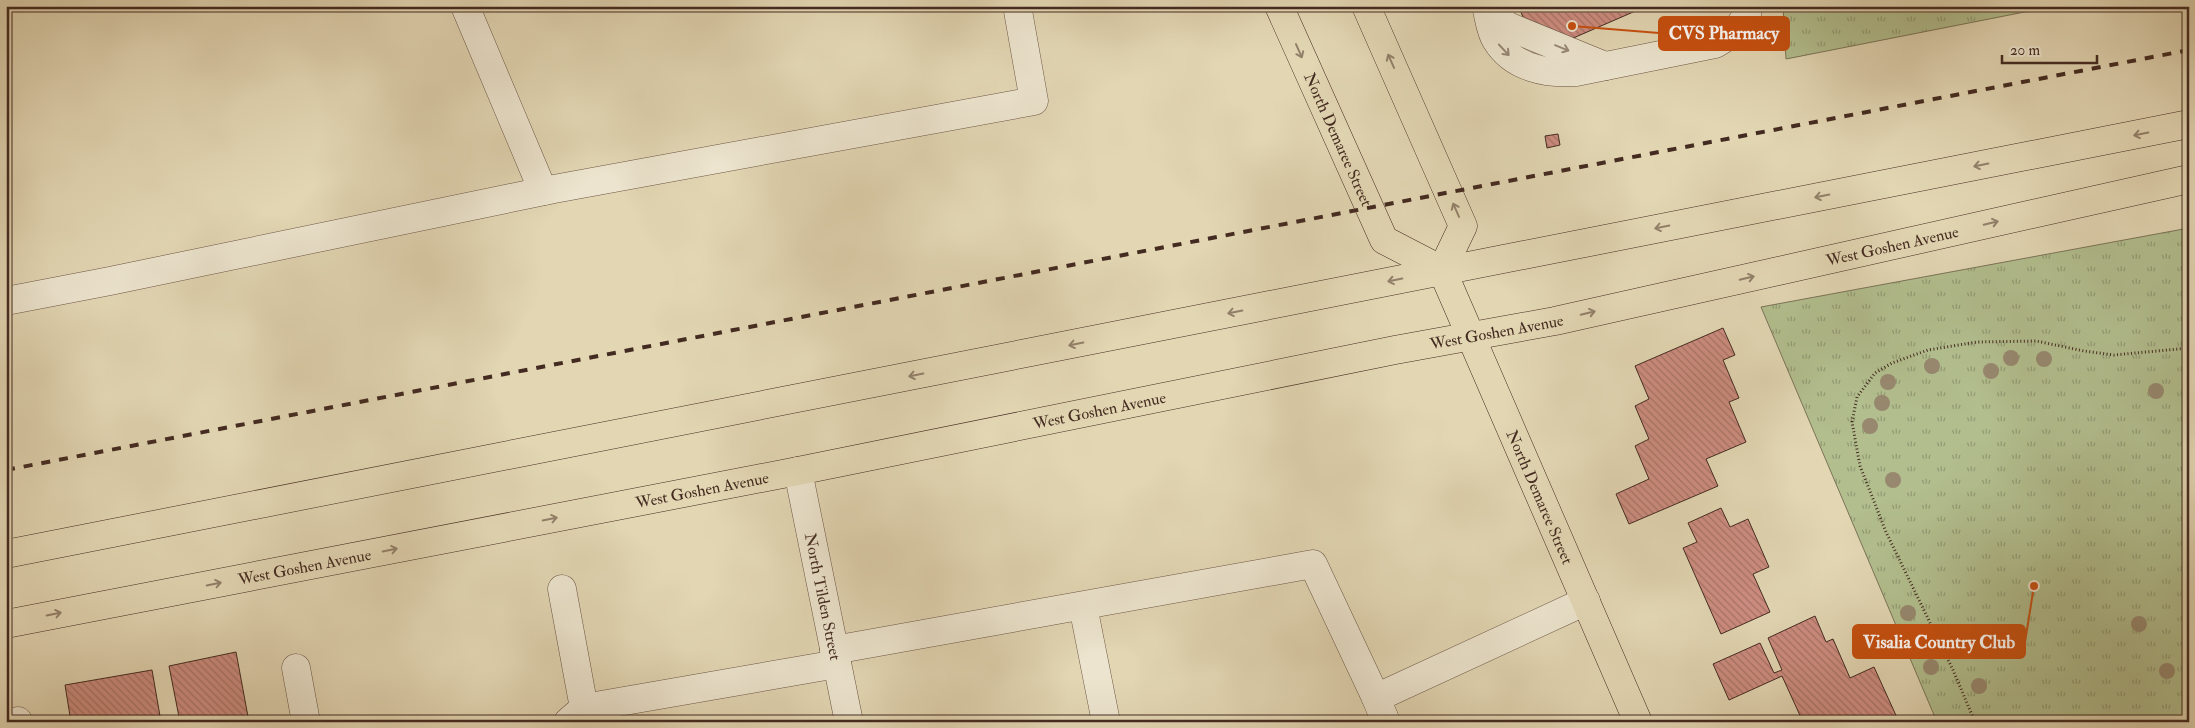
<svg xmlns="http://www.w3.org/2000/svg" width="2195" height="728" font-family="'IM FELL Double Pica',serif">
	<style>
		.grass { fill: url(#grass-tufts); stroke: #7b7458 }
		.building { fill: url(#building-back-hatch); stroke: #442b21 }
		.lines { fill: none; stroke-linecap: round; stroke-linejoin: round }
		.minor-casing { stroke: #6c5646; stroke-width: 29 }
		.major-casing { stroke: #442b21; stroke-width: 29 }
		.path { stroke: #442b21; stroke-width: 3; stroke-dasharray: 1 2.5; stroke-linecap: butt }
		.minor { stroke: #ece4ce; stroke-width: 28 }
		.major { stroke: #e2d6b3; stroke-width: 28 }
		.rail { stroke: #442b21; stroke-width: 4; stroke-dasharray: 9 9; stroke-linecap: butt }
		.tree { fill: #97886f }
		.oneway { stroke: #988878 }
		.oneway2 { stroke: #93806a }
		.labels { text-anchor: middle; stroke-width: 4.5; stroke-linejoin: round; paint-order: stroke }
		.street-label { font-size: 16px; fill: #442b21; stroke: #ece4ce }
		.leader { fill: none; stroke: #c75010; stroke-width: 2 }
		.callout-dot { fill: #c75010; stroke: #ece4ce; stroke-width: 2 }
		.callout { fill: #c75010; stroke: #c75010; stroke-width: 2 }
		.callout-label { font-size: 18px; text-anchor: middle; font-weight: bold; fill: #fff }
	</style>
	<defs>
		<pattern id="grass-tufts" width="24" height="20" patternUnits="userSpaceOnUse" patternTransform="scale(1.25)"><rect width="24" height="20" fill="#b2be8e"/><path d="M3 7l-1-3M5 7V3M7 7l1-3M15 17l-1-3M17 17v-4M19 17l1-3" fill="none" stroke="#929b74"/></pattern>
		<pattern id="building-back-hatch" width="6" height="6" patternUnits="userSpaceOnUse" patternTransform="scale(1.25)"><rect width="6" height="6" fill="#cd8d80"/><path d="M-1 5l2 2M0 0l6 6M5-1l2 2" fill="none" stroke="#a87368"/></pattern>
	</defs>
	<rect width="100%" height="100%" fill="#e2d6b3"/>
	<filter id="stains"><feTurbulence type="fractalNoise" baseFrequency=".004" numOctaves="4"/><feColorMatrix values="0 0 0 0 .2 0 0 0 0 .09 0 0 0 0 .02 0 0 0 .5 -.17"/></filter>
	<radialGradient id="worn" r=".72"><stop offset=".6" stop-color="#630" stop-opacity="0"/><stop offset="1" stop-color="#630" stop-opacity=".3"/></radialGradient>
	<path class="grass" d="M1783,6h272l-269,53z
		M2189,228v494h-252l-176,-415z"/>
	<path class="building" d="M1518,6h129l-76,33 -47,-20z
		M1558,134l2,11 -13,3 -2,-12z
		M1723,328l12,27 -12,5 16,38 -10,4 17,40 -40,17 12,27 -89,38 -13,-30 33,-15 -14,-33 14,-7 -14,-33 14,-7 -14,-33z
		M1721,508l9,19 18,-8 21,48 -16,7 17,38 -49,22 -38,-86 14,-6 -9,-19z
		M1815,616l11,26 7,-3 17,39 24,-11 25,55h-96l-21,-46 -53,24 -16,-36 47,-21 14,30 8,-3 -14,-32z
		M236,652l13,70h-69l-11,-56z
		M152,670l9,52h-90l-6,-37z"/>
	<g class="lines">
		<defs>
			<g id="minor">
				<path d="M465,6l78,185"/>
				<path d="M1486,6c3,11 4,25 10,34 17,28 50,34 80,32l139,-28 20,-12 12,-17v-9"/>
				<path d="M1493,6l12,19 100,41"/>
				<path d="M6,301l104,-20 444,-92 480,-88 -16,-90 2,-5"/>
				<path id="s1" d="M798,471l51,251"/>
				<path d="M562,589l22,119"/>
				<path d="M1083,606l23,116"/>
				<path d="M834,650l479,-86 63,134 210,-97"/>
				<path d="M296,668l10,54"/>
				<path d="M1376,698l10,24"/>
				<path d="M18,721v1"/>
				<path d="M568,722l16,-14 253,-44"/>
			</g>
			<g id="major">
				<path id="s2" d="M1279,6l105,234 58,30 196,452"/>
				<path d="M1366,6l97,220 -21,44"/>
				<path d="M6,554l2183,-430"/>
				<path id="s3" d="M6,624l792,-153 597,-121 160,-29 634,-142"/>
			</g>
		</defs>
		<use href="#minor" class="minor-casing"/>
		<use href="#major" class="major-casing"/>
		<path class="path" d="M1975,722l-22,-52 -67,-138 -26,-66 -8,-44 5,-25 18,-24 17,-10 36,-13 49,-8 59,-1 48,10 30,4 75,-7"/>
		<use href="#minor" class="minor"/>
		<use href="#major" class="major"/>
		<path class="rail" d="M6,470l2183,-420"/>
	</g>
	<g class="tree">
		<circle cx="2011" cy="358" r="8"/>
		<circle cx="2044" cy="359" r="8"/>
		<circle cx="1932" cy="366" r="8"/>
		<circle cx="1991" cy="371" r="8"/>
		<circle cx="1888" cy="382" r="8"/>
		<circle cx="2156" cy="391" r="8"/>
		<circle cx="1882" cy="403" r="8"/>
		<circle cx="1870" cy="426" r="8"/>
		<circle cx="1893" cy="480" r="8"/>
		<circle cx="1908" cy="613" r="8"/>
		<circle cx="2139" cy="624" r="8"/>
		<circle cx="1931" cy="667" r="8"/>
		<circle cx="2167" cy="671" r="8"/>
		<circle cx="1979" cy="686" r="8"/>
	</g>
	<defs><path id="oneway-shaft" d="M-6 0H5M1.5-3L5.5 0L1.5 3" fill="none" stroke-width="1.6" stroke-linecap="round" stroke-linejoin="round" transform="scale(1.25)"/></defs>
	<g class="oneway">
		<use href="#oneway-shaft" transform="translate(1562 48) rotate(22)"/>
		<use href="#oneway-shaft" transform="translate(1504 50) rotate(47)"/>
	</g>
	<g class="oneway2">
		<use href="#oneway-shaft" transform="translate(1299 51) rotate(66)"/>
		<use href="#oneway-shaft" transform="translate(1391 61) rotate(-114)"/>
		<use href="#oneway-shaft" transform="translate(2141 134) rotate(169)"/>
		<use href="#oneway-shaft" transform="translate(1981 165) rotate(169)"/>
		<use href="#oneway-shaft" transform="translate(1822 196) rotate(169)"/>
		<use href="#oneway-shaft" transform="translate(1456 210) rotate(-114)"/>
		<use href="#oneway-shaft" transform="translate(1991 223) rotate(-13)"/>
		<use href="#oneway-shaft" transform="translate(1662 227) rotate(169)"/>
		<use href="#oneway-shaft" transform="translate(1747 278) rotate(-13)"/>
		<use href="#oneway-shaft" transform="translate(1395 280) rotate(168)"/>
		<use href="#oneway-shaft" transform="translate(1235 312) rotate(169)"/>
		<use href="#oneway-shaft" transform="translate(1588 313) rotate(-13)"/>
		<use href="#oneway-shaft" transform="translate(1076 344) rotate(169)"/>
		<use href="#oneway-shaft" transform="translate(916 375) rotate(169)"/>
		<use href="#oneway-shaft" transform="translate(550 519) rotate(-11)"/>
		<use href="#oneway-shaft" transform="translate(390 550) rotate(-11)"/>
		<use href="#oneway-shaft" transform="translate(214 584) rotate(-11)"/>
		<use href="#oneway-shaft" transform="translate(54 614) rotate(-11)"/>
	</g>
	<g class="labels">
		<g class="street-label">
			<text dy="6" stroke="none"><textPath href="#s2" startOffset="146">North Demaree Street</textPath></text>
			<text dy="6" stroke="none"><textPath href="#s3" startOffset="1924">West Goshen Avenue</textPath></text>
			<text dy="6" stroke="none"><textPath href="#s3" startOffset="1519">West Goshen Avenue</textPath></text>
			<text dy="6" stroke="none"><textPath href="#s3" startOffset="1114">West Goshen Avenue</textPath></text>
			<text dy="6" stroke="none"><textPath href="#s3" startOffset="709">West Goshen Avenue</textPath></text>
			<text dy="6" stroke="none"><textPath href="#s2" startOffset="569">North Demaree Street</textPath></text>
			<text dy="6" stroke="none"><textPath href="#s3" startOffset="304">West Goshen Avenue</textPath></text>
			<text dy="6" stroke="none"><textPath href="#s1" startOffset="128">North Tilden Street</textPath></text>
		</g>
	</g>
	<path class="leader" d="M1572 26L1659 33M2034 586L2025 642"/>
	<g class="callout-dot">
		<circle cx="1572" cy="26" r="5"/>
		<circle cx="2034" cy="586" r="5"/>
	</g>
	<g class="callout">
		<rect x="1659" y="17" width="130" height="33" rx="5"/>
		<rect x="1853" y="625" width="172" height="33" rx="5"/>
	</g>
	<g class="callout-label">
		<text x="1724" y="39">CVS Pharmacy</text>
		<text x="1939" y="648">Visalia Country Club</text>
	</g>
	<rect width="2195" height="728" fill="none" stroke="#e2d6b3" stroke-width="25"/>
	<rect x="8" y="8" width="2180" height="713" fill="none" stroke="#442b21" stroke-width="2.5"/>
	<rect x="12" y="12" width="2170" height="703" fill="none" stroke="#442b21"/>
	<path d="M2002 55v8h95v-8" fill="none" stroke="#442b21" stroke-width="2.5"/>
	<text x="2010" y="55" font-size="15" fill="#442b21" stroke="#ece4ce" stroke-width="4" paint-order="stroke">20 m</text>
	<rect width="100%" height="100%" filter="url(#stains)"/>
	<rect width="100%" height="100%" fill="url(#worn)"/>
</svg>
